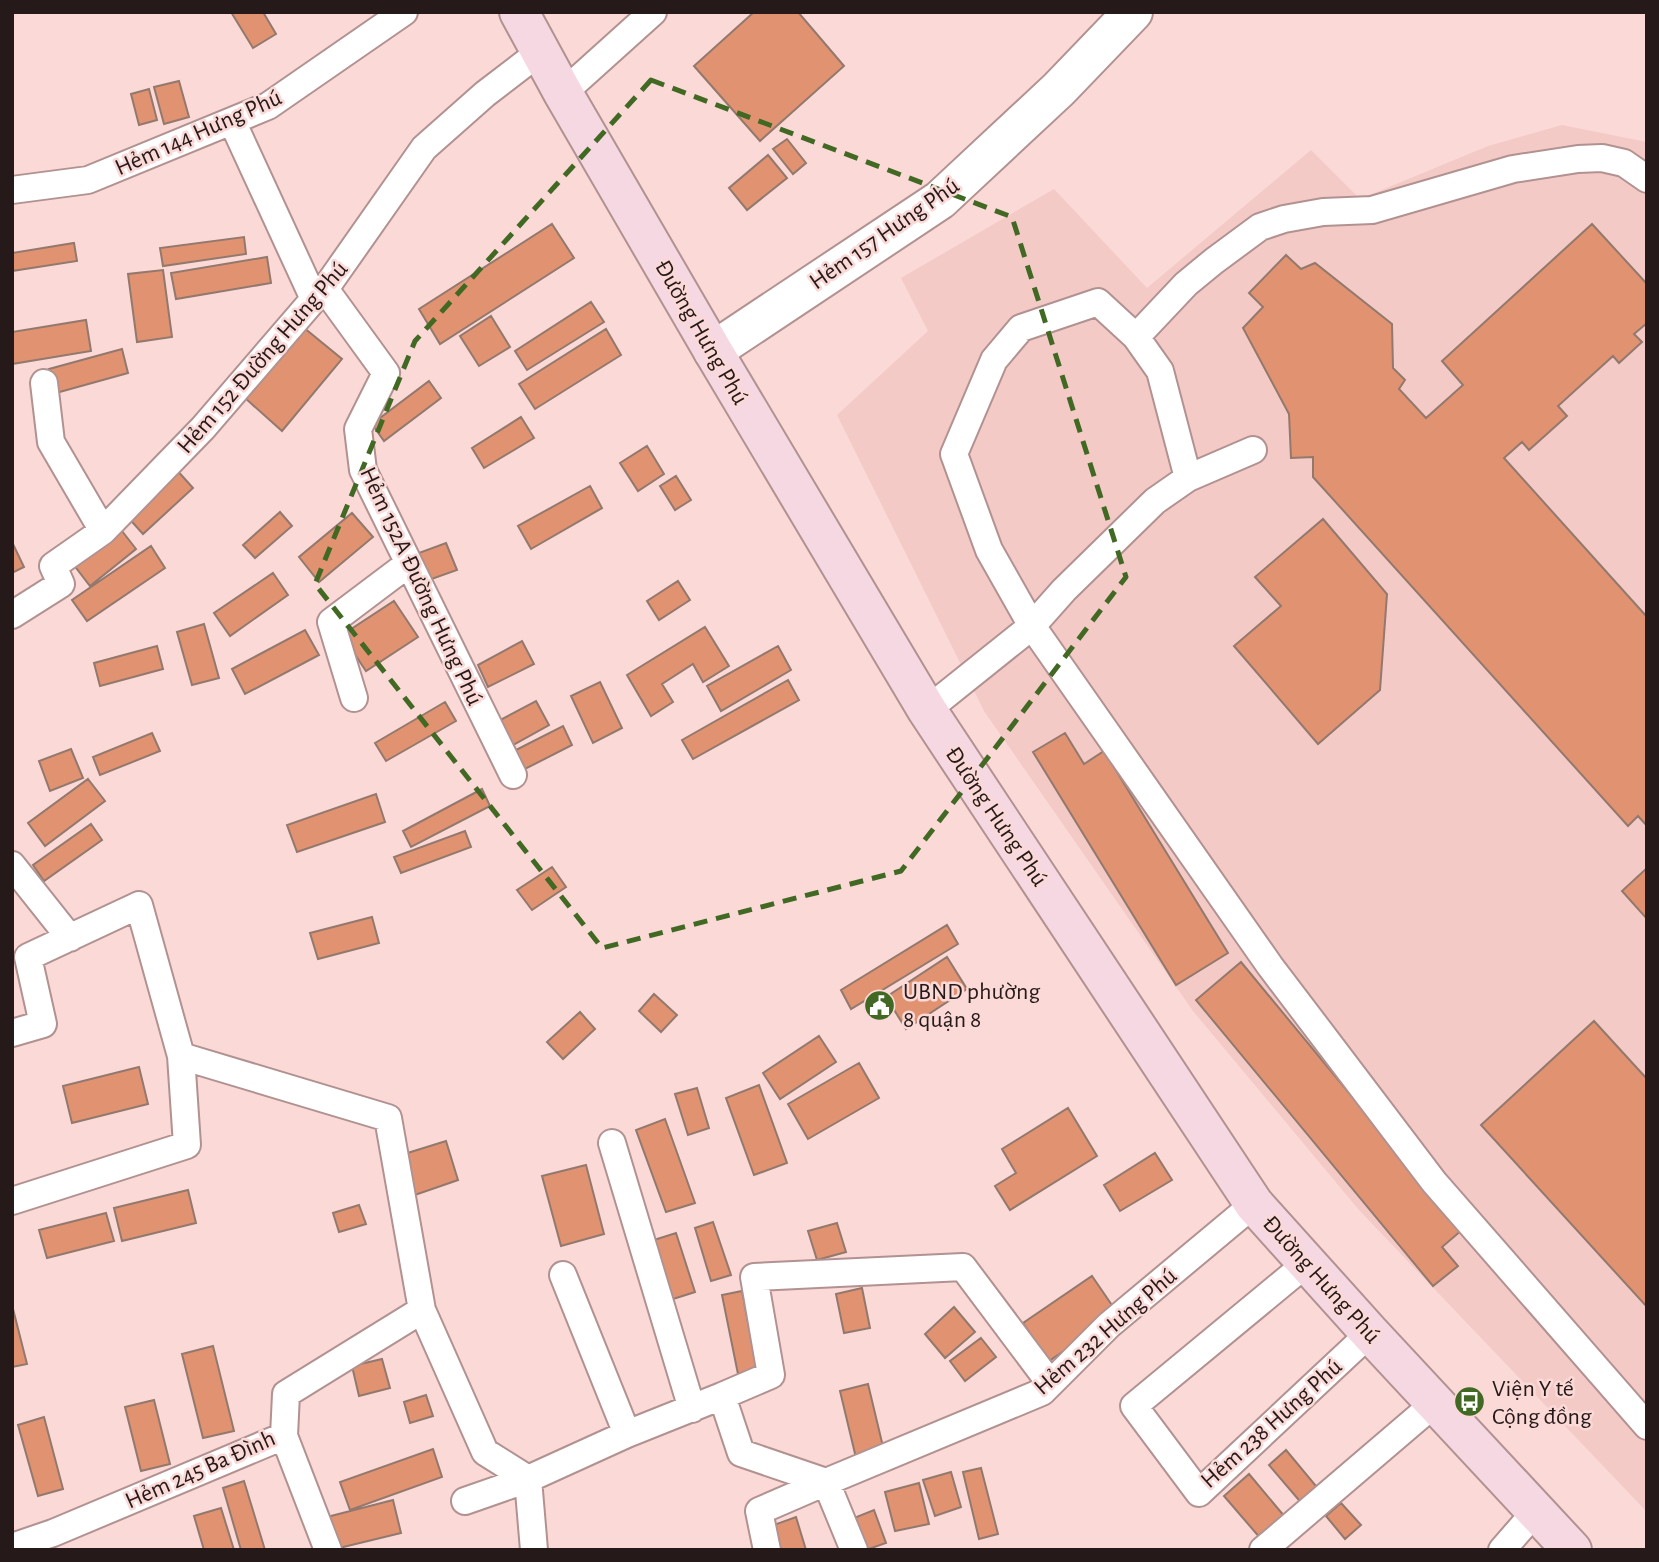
<svg xmlns="http://www.w3.org/2000/svg" width="1659" height="1562" font-family="'Alegreya Sans',sans-serif">
	<style>
		.built { fill: #f4cac7 }
		.building { fill: #e19371; stroke: #93786d; stroke-width: 2 }
		.lines { fill: none; stroke-linecap: round; stroke-linejoin: round }
		.lane-casing { stroke: #b19290; stroke-width: 30 }
		.street-casing { stroke: #b19290; stroke-width: 42 }
		.secondary-casing { stroke: #b19290; stroke-width: 42 }
		.lane { stroke: #fff; stroke-width: 26 }
		.street { stroke: #fff; stroke-width: 38 }
		.secondary { stroke: #f6d8e2; stroke-width: 38 }
		.marked { fill: none; stroke: #416924; stroke-width: 5; stroke-dasharray: 14 9; stroke-linejoin: round }
		.labels { text-anchor: middle; stroke-width: 5; stroke-linejoin: round; paint-order: stroke }
		.street-label { font-size: 24px; fill: #251a19; stroke: #fad9d7 }
		.poi-label { font-size: 24px; fill: #251a19; stroke: #fad9d7; text-anchor: start }
	</style>
	<rect width="100%" height="100%" fill="#fad9d7"/>
	<path class="built" d="M1562,125l85,17v1370l-288,-302 -166,-199 -209,-300 -147,-296 91,-84 -27,-53 153,-89 93,99 164,-138 49,49 128,-53z"/>
	<path class="building" d="M231,12h32l13,22 -23,14z
		M754,12h44l46,54 -84,75 -66,-75z
		M179,81l10,36 -25,7 -10,-37z
		M149,89l8,31 -18,5 -8,-31z
		M787,139l19,24 -13,11 -20,-25z
		M768,155l19,23 -40,32 -18,-22z
		M552,224l22,34 -134,86 -21,-35z
		M1592,224l55,60v39l-13,11 8,8 -23,21 -6,-7 -55,50 9,10 -38,34 -7,-8 -18,16 143,159v209l-9,-10 -10,10 -315,-349v-20l-22,1 -2,-44 -46,-86 20,-21 -14,-14 37,-38 15,14 14,-6 77,61 1,44 12,12 -6,9 27,29 37,-33 -21,-24z
		M244,237l2,17 -83,12 -3,-18z
		M74,243l3,18 -65,10v-18z
		M267,257l4,26 -95,16 -5,-26z
		M163,270l9,67 -35,5 -9,-68z
		M591,302l13,20 -77,48 -12,-19z
		M491,316l19,31 -31,19 -19,-30z
		M86,320l5,31 -79,13v-32z
		M303,327l39,32 -60,72 -37,-33z
		M606,329l15,26 -86,54 -16,-25z
		M122,349l6,24 -72,20 -7,-24z
		M429,381l12,17 -57,43 -12,-17z
		M521,417l13,21 -50,30 -12,-20z
		M647,446l17,28 -26,17 -18,-28z
		M175,468l18,20 -50,46 -18,-20z
		M676,476l15,24 -16,10 -15,-24z
		M590,486l12,22 -71,41 -13,-23z
		M280,512l12,14 -37,32 -12,-13z
		M352,513l21,24 -54,45 -20,-25z
		M1323,519l64,75 -7,96 -62,54 -84,-98 47,-40 -26,-29z
		M115,522l21,27 -46,37 -20,-26z
		M12,542l12,25 -12,6z
		M446,543l11,27 -31,11 -10,-27z
		M151,546l14,22 -78,53 -15,-21z
		M273,573l15,22 -58,41 -16,-23z
		M678,581l12,19 -31,20 -12,-19z
		M394,601l24,36 -52,34 -24,-36z
		M204,624l15,54 -27,7 -15,-53z
		M705,627l24,39 -26,16 -10,-18 -31,20 11,18 -22,14 -24,-41z
		M305,630l14,25 -74,39 -13,-25z
		M522,641l12,23 -46,23 -10,-22z
		M157,646l6,23 -63,17 -6,-23z
		M778,646l13,24 -70,41 -14,-25z
		M788,680l11,20 -106,59 -11,-19z
		M600,682l22,46 -29,15 -22,-47z
		M536,701l13,24 -45,25 -13,-25z
		M445,702l11,19 -70,40 -11,-18z
		M563,726l9,19 -51,26 -9,-19z
		M152,733l8,18 -60,24 -7,-18z
		M1065,733l19,31 20,-13 124,202 -52,32 -143,-233z
		M71,749l12,29 -33,13 -11,-30z
		M88,779l17,22 -60,45 -17,-23z
		M482,789l8,17 -79,41 -8,-16z
		M376,794l9,28 -88,30 -10,-27z
		M91,824l11,16 -58,41 -11,-16z
		M465,831l6,16 -70,26 -7,-16z
		M552,867l14,20 -34,23 -15,-20z
		M1647,868v51l-25,-28z
		M372,917l7,26 -61,16 -8,-26z
		M947,925l11,19 -107,65 -10,-19z
		M947,957l20,32 -61,40 -20,-32z
		M1241,962l221,268 -20,17 16,19 -25,20 -237,-286z
		M654,994l23,21 -16,17 -22,-21z
		M580,1012l15,17 -32,30 -16,-17z
		M1594,1021l53,58v228l-166,-182z
		M819,1036l17,26 -56,37 -17,-26z
		M859,1063l20,35 -71,41 -20,-35z
		M139,1067l9,37 -76,19 -9,-37z
		M759,1085l28,78 -33,12 -28,-77z
		M697,1088l12,40 -21,7 -13,-41z
		M1068,1108l29,48 -87,54 -15,-24 21,-13 -14,-24z
		M665,1119l30,84 -29,9 -30,-82z
		M446,1141l12,39 -46,16 -14,-40z
		M1155,1153l17,27 -52,31 -16,-26z
		M586,1165l18,69 -43,12 -19,-70z
		M188,1190l8,33 -74,18 -8,-33z
		M359,1205l7,19 -27,8 -6,-19z
		M106,1213l8,28 -67,17 -8,-28z
		M713,1222l18,53 -20,6 -16,-53z
		M837,1223l9,29 -29,8 -9,-29z
		M676,1233l19,59 -25,8 -19,-59z
		M1092,1276l26,38 -69,47 -26,-38z
		M862,1288l8,40 -26,5 -8,-39z
		M742,1291l15,79 -19,4 -16,-79z
		M12,1305l15,59 -15,3z
		M954,1307l21,25 -30,26 -20,-24z
		M981,1338l15,19 -31,24 -15,-20z
		M213,1346l21,85 -31,7 -21,-84z
		M382,1359l8,29 -31,8 -7,-30z
		M868,1384l17,71 -28,7 -17,-71z
		M426,1395l7,21 -23,7 -6,-21z
		M154,1400l16,64 -29,7 -16,-64z
		M44,1417l19,72 -25,7 -20,-71z
		M433,1449l9,28 -92,33 -10,-28z
		M1286,1450l35,42 -17,14 -35,-41z
		M981,1468l17,66 -19,5 -16,-67z
		M951,1472l10,35 -26,9 -12,-36z
		M1249,1474l36,43 -24,22 -37,-43z
		M244,1481l21,69h-24l-18,-62z
		M919,1483l10,41 -34,7 -10,-39z
		M393,1500l8,33 -66,16 -8,-32z
		M1341,1503l20,22 -16,14 -19,-23z
		M221,1508l13,42h-30l-10,-34z
		M874,1510l12,33 -20,7 -12,-32z
		M796,1517l10,33h-28l-7,-24z"/>
	<g class="lines">
		<defs>
			<path id="lane" d="M563,93l90,-81
				M232,121l82,178
				M12,190l76,-10 180,-74 136,-94
				M325,289l61,84 -28,56 5,41 150,305
				M1136,337l50,-53 28,-23 46,-34 24,-8 39,-7 49,-2 141,-41 65,-10 24,-1 22,5 23,16
				M44,383l7,59 52,89
				M1253,450l-65,28 -33,23 -91,89 -32,36 238,340 164,216 213,244
				M12,615l49,-31 -8,-18 50,-35 100,-103 111,-129 11,-10 99,-141 61,-54 56,-43
				M354,698l-23,-76 77,-58
				M927,710l105,-84 -43,-76 -35,-96 40,-94 27,-32 77,-26 38,35 24,34 28,107
				M12,865l58,73
				M12,1033l31,-9 -15,-67 111,-52 42,151 6,89 -175,56
				M181,1056l207,62 34,192
				M612,1143l80,266
				M1307,1263l-173,143 65,87 171,-160
				M563,1275l64,159
				M722,1396l49,-21 -17,-98 209,-10 87,116
				M284,1436l44,114
				M465,1501l63,-22 99,-45 95,-38 19,57 85,29 216,-90 67,-67 145,-121
				M12,1547l41,-14 231,-97 2,-42 136,-84 63,142 43,27 6,71
				M767,1550l-8,-39 67,-29 28,68
				M1263,1550l172,-147
				M1502,1550l34,-39"/>
			<path id="street" d="M713,351l227,-151 119,-111 74,-77"/>
			<path id="secondary" d="M519,12l44,81 150,258 214,359 327,494 116,129 202,217"/>
		</defs>
		<use href="#lane" class="lane-casing"/>
		<use href="#street" class="street-casing"/>
		<use href="#secondary" class="secondary-casing"/>
		<use href="#lane" class="lane"/>
		<use href="#street" class="street"/>
		<use href="#secondary" class="secondary"/>
	</g>
	<path class="marked" d="M651,80l361,137 114,360 -225,294 -299,77 -287,-364 100,-243z"/>
	<defs>
		<symbol id="civic-disc" viewBox="-11 -11 22 22"><circle r="9.5" fill="#416924" stroke="#fad9d7"/><path d="M-.6-6.5H3V-4.5H.6V-3L4-1V1h2V6H-6V1h2V-1L-.6-3ZM-1.2 2.5V6h2.4V2.5Z" fill="#fff"/></symbol>
		<symbol id="bus-disc" viewBox="-11 -11 22 22"><circle r="9.5" fill="#416924" stroke="#fad9d7"/><path d="M-5-6H5V4H4V6H2V4H-2V6H-4V4H-5ZM-3.5-4V0h7V-4ZM-3.5 1.2v1.5H-2V1.2ZM2 1.2v1.5H3.5V1.2Z" fill="#fff"/></symbol>
	</defs>
	<g fill-rule="evenodd">
		<use href="#civic-disc" x="862" y="988" width="35" height="35"/>
		<use href="#bus-disc" x="1452" y="1384" width="35" height="35"/>
	</g>
	<g class="labels">
		<g class="street-label">
			<text transform="translate(198 132) rotate(-24)" y="8">Hẻm 144 Hưng Phú</text>
			<text transform="translate(884 233) rotate(-35)" y="8">Hẻm 157 Hưng Phú</text>
			<text transform="translate(702 332) rotate(60)" y="8">Đường Hưng Phú</text>
			<text transform="translate(262 357) rotate(-49)" y="8">Hẻm 152 Đường Hưng Phú</text>
			<text transform="translate(422 586) rotate(65)" y="8">Hẻm 152A Đường Hưng Phú</text>
			<text transform="translate(997 816) rotate(56)" y="8">Đường Hưng Phú</text>
			<text transform="translate(1322 1279) rotate(48)" y="8">Đường Hưng Phú</text>
			<text transform="translate(1105 1331) rotate(-41)" y="8">Hẻm 232 Hưng Phú</text>
			<text transform="translate(1271 1423) rotate(-42)" y="8">Hẻm 238 Hưng Phú</text>
			<text transform="translate(200 1469) rotate(-24)" y="8">Hẻm 245 Ba Đình</text>
		</g>
		<g class="poi-label">
			<text x="903" y="999">UBND phường<tspan x="903" dy="28">8 quận 8</tspan></text>
			<text x="1492" y="1396">Viện Y tế<tspan x="1492" dy="28">Cộng đồng</tspan></text>
		</g>
	</g>
	<rect width="1659" height="1562" fill="none" stroke="#251a19" stroke-width="28"/>
</svg>
